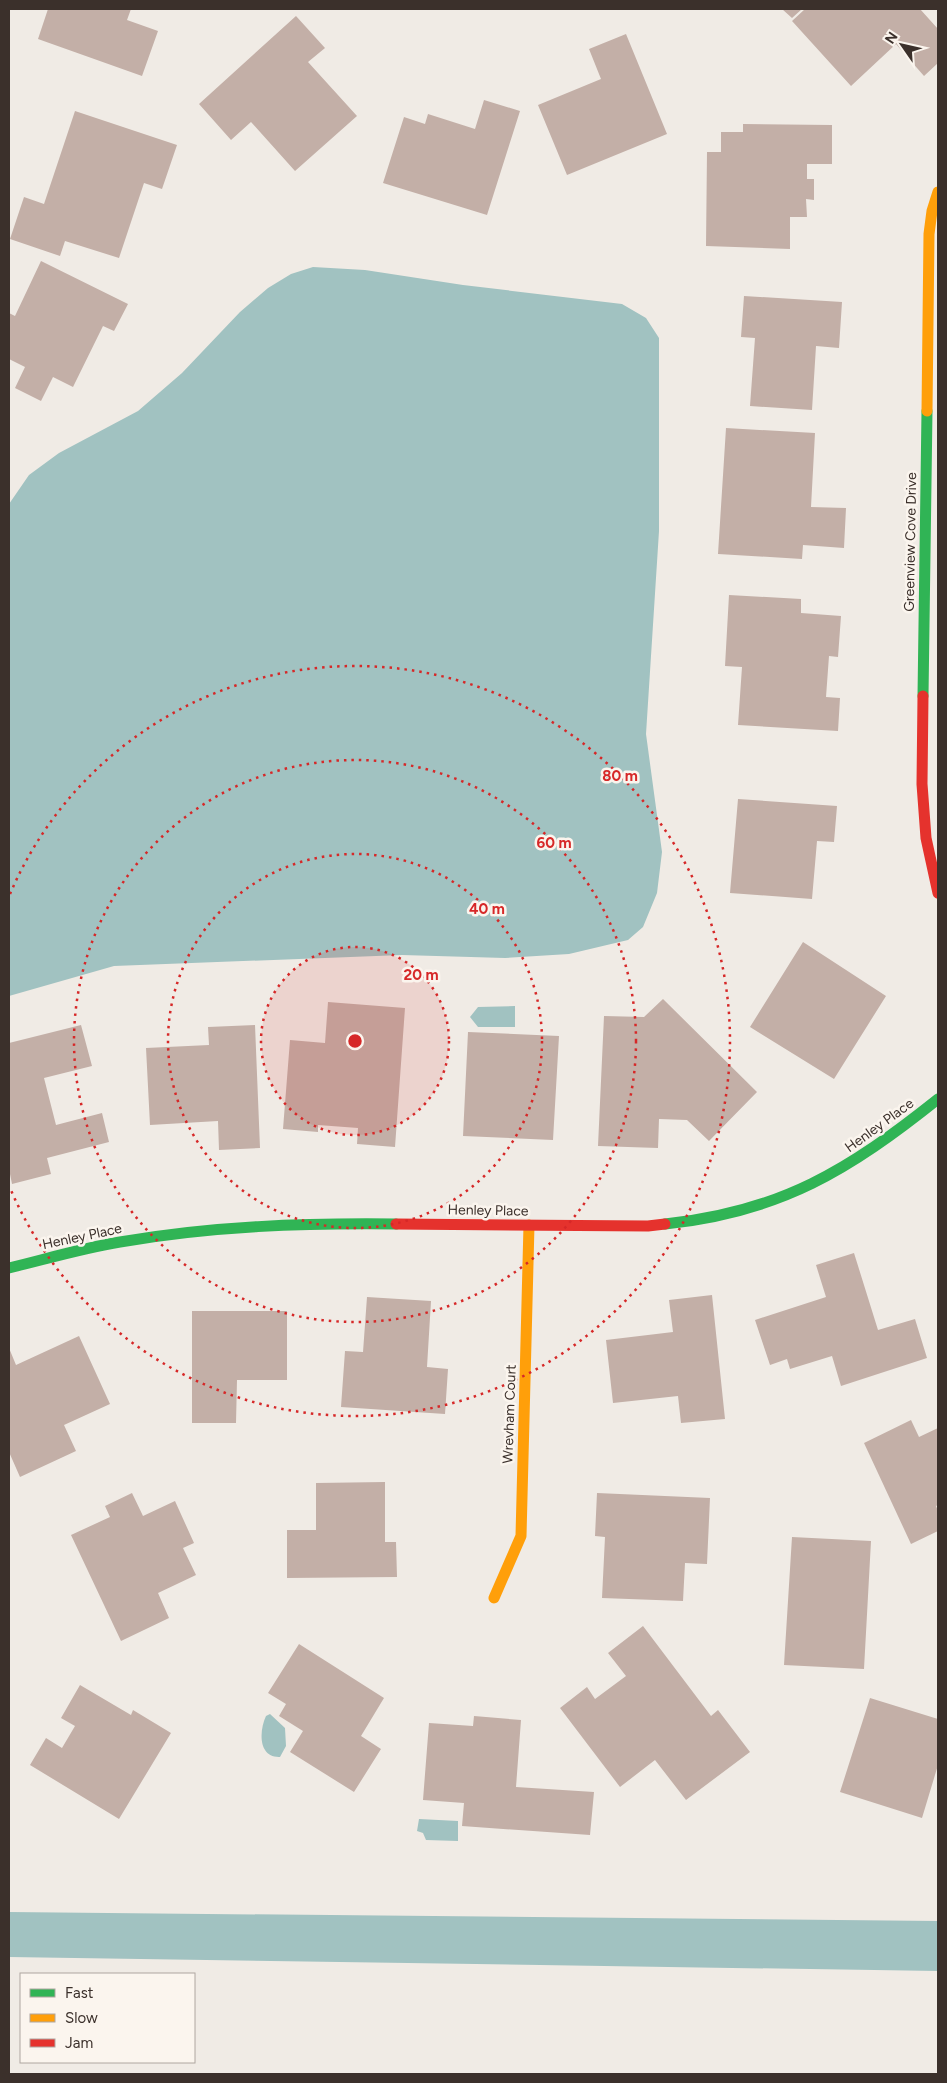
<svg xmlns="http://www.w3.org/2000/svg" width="947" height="2083" font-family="Figtree,sans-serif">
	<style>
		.water { fill: #a1c2c1 }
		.building { fill: #c3afa7 }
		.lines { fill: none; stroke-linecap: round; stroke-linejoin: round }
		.fast { stroke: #30b455; stroke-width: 11 }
		.slow { stroke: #ff9f0a; stroke-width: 11 }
		.jam { stroke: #e5322d; stroke-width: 11 }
		.ring { fill: none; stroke: #d62828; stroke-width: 2.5; stroke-dasharray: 2.5 5 }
		.labels { text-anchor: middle; stroke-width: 5; stroke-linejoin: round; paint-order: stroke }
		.street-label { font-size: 14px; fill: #3b302b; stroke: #fbf5ee }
		.centre { fill: #d62828; stroke: #fbf5ee; stroke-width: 2.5 }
		.ring-label { font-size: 15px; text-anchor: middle; font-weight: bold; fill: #d62828; stroke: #fbf5ee; stroke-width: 5; stroke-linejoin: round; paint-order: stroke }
	</style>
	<rect width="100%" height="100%" fill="#f0ebe5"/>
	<path class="water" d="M313,267l52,3 98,15 159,19 24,14 13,20v193l-13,203 16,118 -5,41 -14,34 -15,13 -59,14 -64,4 -103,-3 -288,11 -105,30v-492l20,-29 30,-22 79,-42 44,-38 58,-61 28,-24 23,-14z
		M478,1007l37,-1v21h-37l-8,-10z
		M270,1714l15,14 1,18 -6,11c-22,1 -21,-26 -14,-41z
		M419,1819l39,2v20l-32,-1 -3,-7 -6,-2z
		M9,1912l929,9v50l-929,-14z"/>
	<path class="building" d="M48,9h83l-4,11 31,11 -16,45 -104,-37z
		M782,9h20l-10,9z
		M805,9h115l18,20v34l-14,13 -28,-32 -45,42 -59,-65z
		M296,16l29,32 -17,14 49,54 -62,55 -44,-49 -20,18 -32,-36z
		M626,34l41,100 -100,41 -29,-70 63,-26 -12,-30z
		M484,100l36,11 -33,104 -104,-32 21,-66 21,7 3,-10 47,15z
		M75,111l102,34 -15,44 -18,-6 -25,75 -54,-17 -5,15 -50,-17 14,-42 20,7z
		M743,124l89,1v39h-25v15h7v21l-8,-1 1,18h-17v32l-84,-3 1,-94h14v-20h22z
		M41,261l87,43 -14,27 -11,-5 -30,61 -20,-10 -12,24 -26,-13 10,-21 -16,-8v-46l6,3z
		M744,296l98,6 -3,46 -23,-2 -4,64 -62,-4 5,-68 -14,-1z
		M726,428l89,5 -4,74 35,1 -2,40 -41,-3 -1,14 -84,-5z
		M729,595l72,4v14l40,3 -3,41 -9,-1 -3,41 14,1 -2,33 -100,-6 4,-58 -17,-1z
		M738,799l99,7 -3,36 -17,-1 -5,58 -82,-6z
		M803,942l83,54 -52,83 -84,-52z
		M663,999l94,93 -48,49 -22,-21 -28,-1 -1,29 -60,-2 6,-130 40,1z
		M328,1002l77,6 -10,139 -38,-3 1,-16 -40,-3v7l-35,-3 7,-89 35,3z
		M81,1025l11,41 -48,12 12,47 46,-12 7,29 -62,16 4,16 -39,10 -3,-15v-126z
		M255,1025l5,123 -41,2 -1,-29 -68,4 -4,-77 63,-3 -1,-18z
		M468,1032l91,4 -6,104 -90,-4z
		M854,1253l24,77 37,-11 12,39 -86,28 -9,-30 -42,13 -3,-10 -17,6 -15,-45 71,-23 -10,-32z
		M712,1295l13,124 -44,4 -3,-27 -65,7 -7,-63 67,-8 -4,-32z
		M367,1297l64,4 -4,66 21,2 -3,45 -104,-7 4,-56 18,1z
		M192,1311h95v69h-50l-1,43h-44z
		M79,1336l31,68 -46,21 12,26 -56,26 -11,-25v-104l7,17z
		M911,1420l8,17 19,-9v77l-2,1 2,5v20l-27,13 -47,-101z
		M385,1482v60h11l1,35 -110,1v-48h29v-47z
		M132,1493l11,23 32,-15 19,42 -11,5 13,27 -38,18 11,25 -48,23 -50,-106 39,-18 -5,-11z
		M597,1493l113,5 -3,66 -22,-1 -2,38 -81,-3 3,-61 -10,-1z
		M792,1537l79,4 -7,128 -80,-4z
		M643,1626l68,90 7,-6 32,42 -64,48 -31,-40 -35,27 -60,-79 27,-21 8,12 31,-23 -18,-23z
		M299,1644l85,54 -23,38 20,13 -27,43 -64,-40 13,-21 -24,-15 7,-12 -18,-11z
		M80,1685l51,30 2,-5 38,23 -52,86 -89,-54 16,-27 16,10 13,-22 -14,-8z
		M870,1698l68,21v46l-16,53 -82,-26z
		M474,1716l47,4 -5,67 78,5 -4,43 -128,-9 2,-23 -41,-3 6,-77 44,3z"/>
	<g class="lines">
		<path class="fast" d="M923,696l4,-285
			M665,1224c116,-12 184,-54 273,-125
			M9,1268c37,-9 74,-20 111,-26 92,-16 184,-19 276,-18"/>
		<path class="slow" d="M927,411l2,-177 3,-23 6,-19
			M494,1598l27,-62 8,-311"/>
		<path class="jam" d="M923,696l-1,88 4,54 12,55
			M396,1224l252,2 17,-2"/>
	</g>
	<circle cx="355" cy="1041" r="94" fill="#d62828" fill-opacity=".12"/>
	<g class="ring">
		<circle cx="355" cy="1041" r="94"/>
		<circle cx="355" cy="1041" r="187"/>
		<circle cx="355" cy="1041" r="281"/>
		<path d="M10 894A375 375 0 1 1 10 1188"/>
	</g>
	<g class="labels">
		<g class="street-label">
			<text transform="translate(910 542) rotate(-89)" y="5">Greenview Cove Drive</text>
			<text transform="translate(879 1125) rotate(-36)" y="5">Henley Place</text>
			<text transform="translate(488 1210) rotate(1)" y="5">Henley Place</text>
			<text transform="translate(82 1236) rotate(-12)" y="5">Henley Place</text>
			<text transform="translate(509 1414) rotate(-88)" y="5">Wrevham Court</text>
		</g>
	</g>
	<circle cx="355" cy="1041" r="8" class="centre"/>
	<g class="ring-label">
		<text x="620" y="781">80 m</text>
		<text x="554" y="848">60 m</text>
		<text x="487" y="914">40 m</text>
		<text x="421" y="980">20 m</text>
	</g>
	<rect width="947" height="2083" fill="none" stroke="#3b302b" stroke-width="20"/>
	<rect x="20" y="1973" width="175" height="90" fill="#fbf5ee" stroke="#aea6a0"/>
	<rect x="30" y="1989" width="25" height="8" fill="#30b455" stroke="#aea6a0"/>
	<text x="65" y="1998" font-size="15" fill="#3b302b">Fast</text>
	<rect x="30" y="2014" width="25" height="8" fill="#ff9f0a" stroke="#aea6a0"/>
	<text x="65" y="2023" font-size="15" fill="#3b302b">Slow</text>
	<rect x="30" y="2039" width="25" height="8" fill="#e5322d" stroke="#aea6a0"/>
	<text x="65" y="2048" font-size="15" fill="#3b302b">Jam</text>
	<g transform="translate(902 45) rotate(304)" stroke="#fbf5ee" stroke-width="4" paint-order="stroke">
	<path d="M0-4L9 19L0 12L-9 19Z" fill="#3b302b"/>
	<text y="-8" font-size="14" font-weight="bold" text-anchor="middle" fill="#3b302b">N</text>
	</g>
</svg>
